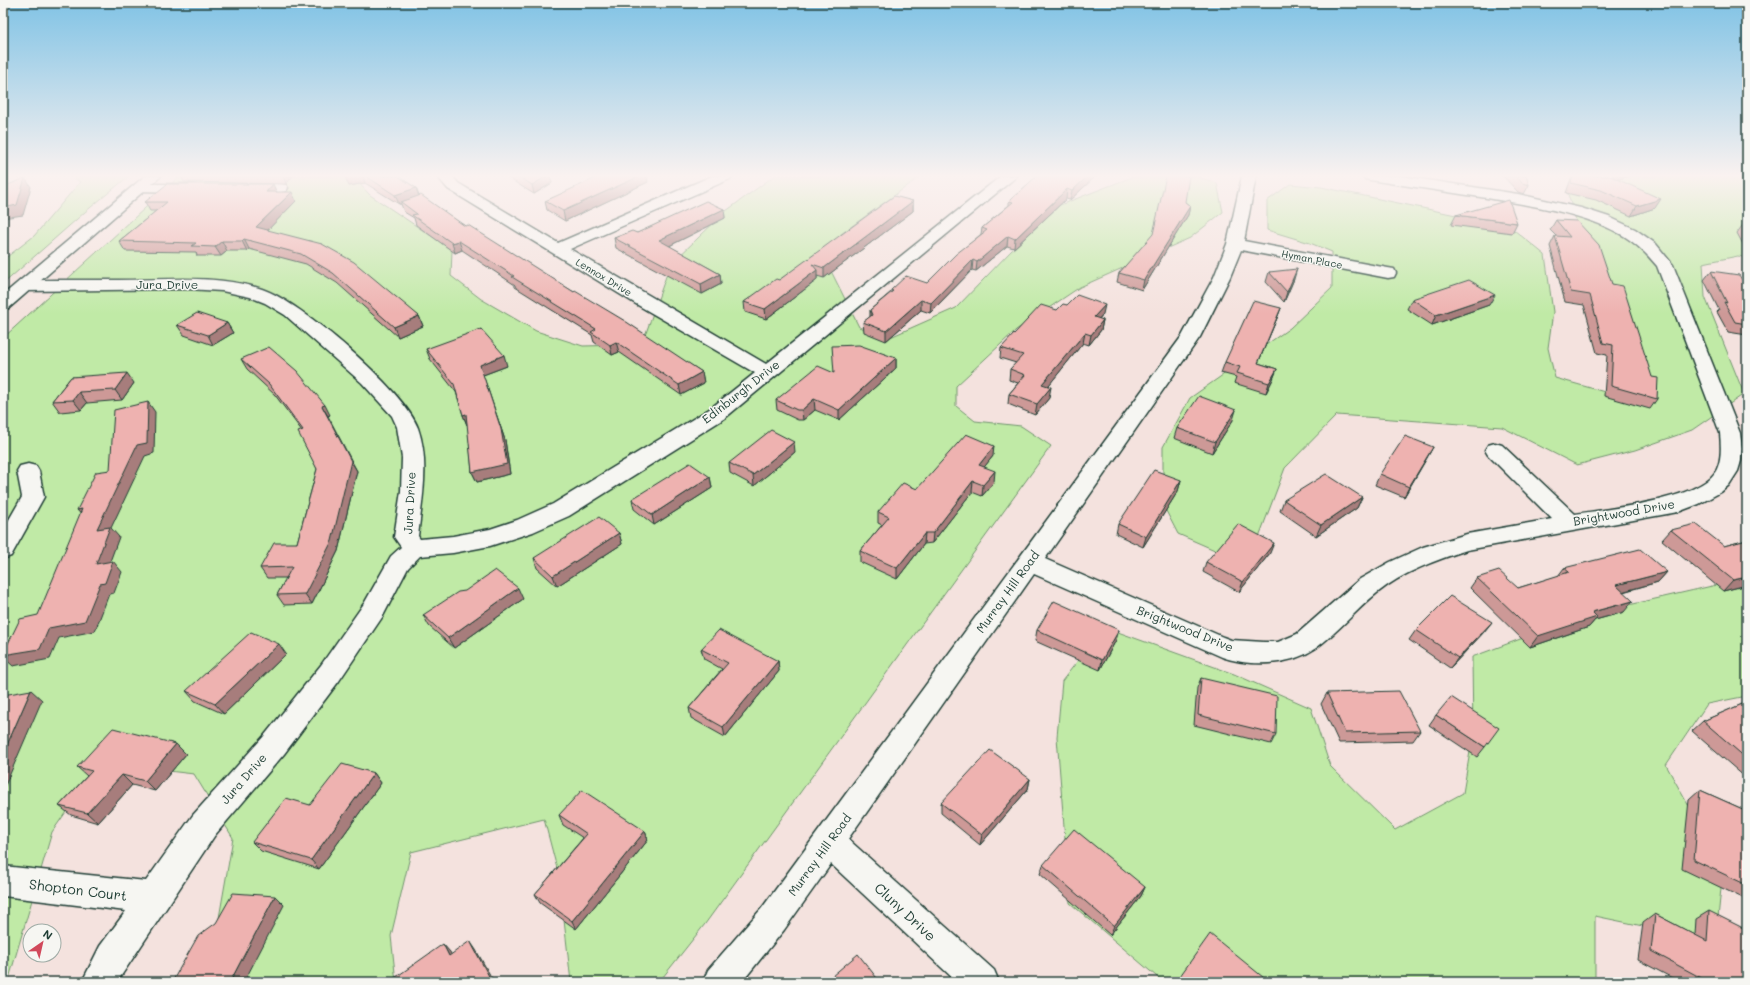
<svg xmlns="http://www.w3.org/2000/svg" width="1750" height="985" font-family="Mali,sans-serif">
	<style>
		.green { fill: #c0eaa6; stroke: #70946d }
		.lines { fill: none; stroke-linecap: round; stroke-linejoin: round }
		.minor-casing { stroke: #1f3d34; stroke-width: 3 }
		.major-casing { stroke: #1f3d34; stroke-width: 3 }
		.minor { fill: #f6f6f2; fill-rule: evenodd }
		.major { fill: #f6f6f2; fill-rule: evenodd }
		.wall { fill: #cd9997; stroke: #1f3d34 }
		.shaded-wall { fill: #a77d7b; stroke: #1f3d34 }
		.building { fill: #eeb2b0; stroke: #1f3d34 }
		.labels { text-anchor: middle; stroke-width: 3; stroke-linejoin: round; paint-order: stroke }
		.far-street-label { font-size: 10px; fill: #1f3d34; stroke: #f6f6f2 }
		.street-label { font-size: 12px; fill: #1f3d34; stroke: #f6f6f2 }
		.near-street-label { font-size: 14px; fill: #1f3d34; stroke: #f6f6f2 }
	</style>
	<rect width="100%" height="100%" fill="#f4e2de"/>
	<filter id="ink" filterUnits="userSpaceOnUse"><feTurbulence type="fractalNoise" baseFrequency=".025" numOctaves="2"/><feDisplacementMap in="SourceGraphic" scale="8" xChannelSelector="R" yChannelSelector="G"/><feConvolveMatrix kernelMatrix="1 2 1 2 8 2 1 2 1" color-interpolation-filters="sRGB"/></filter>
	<g filter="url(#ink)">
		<path class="green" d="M72,176h57l-44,36 -82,72v-24l31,-24 46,-54z
			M180,176h172l18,19 82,55 -1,26 30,23 55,32 47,15 45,-1 18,-12 24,-68 56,-54 48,-35h147l-80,58 -14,29 32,64 27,12 70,-31 55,-57 49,-46 72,-28 63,-1 22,7 6,29 -33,26 -110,49 -64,43 -60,56v20l19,15 46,5 30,20 -346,478 -46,58h-88l-12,-106 -15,-57 -133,33 -20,84 5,46h-163l-18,-41 18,-103 -39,-64 -94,-11 -48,69 -44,150h-5v-644z
			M1617,176h130v82l-9,-2 -35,7 2,34 39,97 -52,36 -57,20 -58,15 -75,-38 -165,-12 -52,53 -28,74 -40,9 -39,-17 -15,-29v-58l27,-49 100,-70 42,-40v-36l-22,-9 -43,-13v-29l23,-17 31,3 188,39 36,29 8,57 -5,36 7,30 57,16 36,-25 -58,-101 -22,-74 20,-9z
			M1747,578v118l-40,8 -41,61 57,103 -8,80 -53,-18 -67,-14v66h-432l-93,-79 -13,-166 5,-56 42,-54 130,47 77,34 19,58 65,64 68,-37 10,-59 -1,-77 113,-42z"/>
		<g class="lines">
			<defs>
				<path id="minor" d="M437,176h15l6,7 100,60 154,-67h20l-2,3 -160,70 196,115 235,-188h16l-292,242 -156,98 -36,16 -43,14 -37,7 -33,3 -12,12 -25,48 -44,65 -55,73 -69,81 -98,147h-35l18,-36 26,-35 -123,-15v-30l143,15 47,-66 71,-79 57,-71 44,-63 26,-46 10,-9 -7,-10 7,-46 1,-33 -5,-31 -5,-11 -30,-33 -77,-68 -20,-12 -15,-6 -28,-6 -35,-2 -162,2 -6,-1 -3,-4 3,-4c12,-2 24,-2 36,-2 21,0 42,0 63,0 48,0 98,-6 144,9 39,13 142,101 156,139 12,34 4,73 0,108l2,3 33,-3 37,-7 27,-9 36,-16 158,-96 44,-35 -119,-69 -188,-115z
					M1242,176h14l-12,65 144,27 6,1 2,4 -2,4 -6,1 -147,-28 -11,27 -30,60 -155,222 178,78 8,3 33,2h14l19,-8 63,-55 30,-17 33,-15 44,-13 85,-15 -64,-64 -3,-5 3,-5 7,-2 7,2 73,69c32,-5 128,-14 142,-45 5,-11 4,-24 3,-36l-63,-167c-10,-12 -20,-22 -33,-30 -41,-24 -91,-30 -137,-38 -39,-6 -78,-12 -117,-18l-5,-1 -2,-3h38l117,18 63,14 28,9 26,12 21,15 17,21 67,168 2,15 -1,13 -3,10 -9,14 -8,7 -22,12 -21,8 -211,38c-31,10 -64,22 -90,43 -21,17 -39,39 -61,55 -26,18 -65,19 -94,9l-188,-83 -186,265 146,131 5,12h-42l-126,-118 -47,66 -42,52h-39l5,-12 54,-62 420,-572 32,-59 13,-33z
					M141,184h50l5,1 2,3 -2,3 -5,1 -55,-1 -2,-3 2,-3z
					M244,184h37l5,1 2,3 -2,3 -5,1 -42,-1 -2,-3 2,-3z
					M28,464l8,2 3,5 5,26 -33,59 -8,3v-29l19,-33 -5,-26 3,-5z"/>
				<path id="major" d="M145,176h16l-152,132 -6,1v-14z"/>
			</defs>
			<use href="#minor" class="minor-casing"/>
			<use href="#major" class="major-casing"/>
			<use href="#minor" class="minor"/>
			<use href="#major" class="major"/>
		</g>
		<path class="wall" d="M181,176h112l-7,8 -102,-2z
			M345,176h53l18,12 3,8 46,30 109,66 128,80 2,11 -23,12 -62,-43 -7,3 -18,-13 -2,-7 -77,-48v-2l-53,-35 -7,3 -39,-28 -2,-7 -10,-6 -3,-8h-2l-34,-21 -16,3z
			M505,176h45l2,7 -18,11z
			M1037,176h59l-26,24 -4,-1 -52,49 -7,-2 -31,25 -4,-1 -42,43 -9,-3 -35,31 -22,-9 -1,-10 7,-5v-7l21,-18v-2l36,-7 54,-49 1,-6 27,-23v-4z
			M1503,176h23l3,9 -5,9 -6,-2z
			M1572,176h57l-12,4 38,28 -24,8 -35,-16 -30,-7z
			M648,182l-83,39 -18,-11 -2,-9z
			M276,192l20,9 -29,29 152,86 4,10 -25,11 -61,-54 -31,-19 -57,-15 -2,2h-20l-6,5h-24l-1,-4 -71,-1 -6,-10 37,-30h-6l-5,-9z
			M913,201v10l-89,67 -7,-2v4l-51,39 -21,-7 -1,-10 35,-22z
			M1185,202l5,4 -2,9 -46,75 -25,-8 2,-9z
			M724,209l1,9 -56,28 51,28 1,10 -19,10 -86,-46 -2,-10 23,-5z
			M1456,215l61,8 -5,10 -61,-8z
			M1556,220l56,64 45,115 -7,10 -46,-13 3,-41 -10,-2 -13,-48 -19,-3 -15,-56 5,-10h1l-6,-6z
			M1744,223l3,1v28l-10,-19z
			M1711,271l36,17v47l-19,-3 -11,-20 2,-2 -15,-30z
			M1269,272l25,7 -10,23 -18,-20z
			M1412,299l77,6 -57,20 -25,-16z
			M1067,305l36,9 -4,5 4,1 -2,10 -12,15 -6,-2 -35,43 1,12 -14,17 -27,-11 1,-10 9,-11 -9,-3 1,-11 6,-6 -16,-5 1,-10 56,-38z
			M1281,308l-4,10 -19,45 19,6 -4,10 -7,14 -32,-10 2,-6 -15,-4 4,-11z
			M227,323l6,10 -20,12 -29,-10 -7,-10z
			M426,349l81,17 -24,9 22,65 5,34 -33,8 -5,-10 -4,-47h-1l-4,-10 -7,-23 -26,-33z
			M896,358v10l-57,52 -24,-10 -12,10h-5l-21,-10 -1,-10 58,-27z
			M241,359l89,56 -2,1 29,55 -19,80 -26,53 -28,1 -7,-10 9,-17h-19l-7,-10 37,-25 20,-74 -15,-38 -27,-36 -28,-26z
			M71,377l63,6 -12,17 -35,3 -6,7 -21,2 -8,-11z
			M1233,420l-21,33 -38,-15 3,-10z
			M1433,447l-29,50 -29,-12 5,-11z
			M795,452l-41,34 -24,-13 -1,-10z
			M993,456l-9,11 10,15 -12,14 -10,-4 -40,51 -8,1 -27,35 -37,-17v-11l22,-26 -4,-2v-11l39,-23z
			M710,477l2,11 -58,37 -20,-16 -2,-10z
			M1181,480l-3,11 -35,56 -27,-13 2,-10z
			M1362,497l-5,11 -41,28 -36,-25 4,-11z
			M1671,530l53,16 23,-6v45l-24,6 -61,-51z
			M619,533l3,11 -65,42 -20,-18 -3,-10z
			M1270,553l-31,39 -36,-20 3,-10z
			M1564,568l103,4 -9,10 -35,10 1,20 -29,8 -6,7 -59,20 -60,-59 7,-10 41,10 40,-12z
			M523,599l-69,49 -25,-22 -6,-11z
			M1037,630l79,10 -16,30 -65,-29z
			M1416,630l68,2 -34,36 -41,-28z
			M701,649l77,12 1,10 -54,66 -34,-19 -2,-10 33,-39 -18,-10z
			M286,654l-62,60 -29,-13 -9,-10z
			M1201,678l75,56 -5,10 -77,-19 3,-37z
			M1327,693l93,38 -7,10 -74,2 -18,-39z
			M1747,702v76h-1l-54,-47 11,-10z
			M1436,715l49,32 -8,10 -48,-32z
			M186,754l-31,37 -23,-6 -34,38 -27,-8 -12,-9 28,-30 -10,-9z
			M374,773l7,10 -62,86 -58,-18 -9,-9 58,-37z
			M1030,779l-2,10 -48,56 -39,-32v-10z
			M1700,790l47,21v89l-65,-31 7,-69z
			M559,815l86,16 3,9 -72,89 -36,-26 -5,-9 48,-56 -20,-13z
			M1043,865l102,22 -4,9 -31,39 -70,-61z
			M1709,911l38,71h-67l-42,-22 5,-37 12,-9 40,21 1,-16z
			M1180,976l89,6h-93z"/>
		<path class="shaded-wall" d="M283,176h10l-7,8z
			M348,176h15l2,7 -16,3 -4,-9z
			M547,176h3l2,7 -18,11 -2,-9z
			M640,176h7l1,6 -83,39 -2,-10z
			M1088,176h8l-26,24 2,-9z
			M1606,176h23l-28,8z
			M25,178l6,9 -8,28 -20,3v-10z
			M273,184l4,9 -11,-1z
			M416,188l3,9 -18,5v2h-2l-4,-9z
			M1067,189l-1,10 -52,49 1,-9z
			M292,192l4,9 -35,36 -5,-10z
			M1661,199l-6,9 -24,8 6,-10z
			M913,201v10l-89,67v-10z
			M1190,206l-2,9 -46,75 2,-10z
			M724,209l1,9 -64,32 -2,-10z
			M1008,236l-1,10 -31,25 1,-9z
			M244,239l5,10 -2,2 -5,-10z
			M222,241l5,10 -6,5 -6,-9z
			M459,241l3,9 -7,3 -3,-10z
			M973,260l-1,10 -42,43 1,-10z
			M1297,269l-3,10 -10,23 3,-10z
			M817,270v10l-51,39 -1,-10z
			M720,274l1,10 -19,10 -1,-10z
			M1495,295l-6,10 -57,20 4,-10z
			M921,300v10l-35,31v-10z
			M1105,305l-2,9 -11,13 2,-10z
			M1281,308l-4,10 -23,55 4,-10z
			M419,316l4,10 -25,11 -4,-10z
			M1103,320l-2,10 -12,15 2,-10z
			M227,323l6,10 -20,12 -5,-10z
			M1085,333l-2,10 -42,52 1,-11z
			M616,342l3,10 -7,3 -2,-10z
			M504,355l3,11 -24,9 22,65 5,34 -33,8 -5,-10 8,-107z
			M896,358v10l-57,52v-10z
			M1277,369l-4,10 -7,14 3,-10z
			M702,372l2,11 -23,12 -2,-10z
			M127,373l7,10 -12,17 -7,-10z
			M1051,387l-2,11 -14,17 2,-11z
			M79,392l8,11 -6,7 -8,-10z
			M814,399l1,11 -12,10 -1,-10z
			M148,402l7,10 -1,41 -9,3 -34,72 8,9 -14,38 -9,-11 1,-35z
			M325,405l5,10 -2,1 -6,-10z
			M1236,410l-3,10 -21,33 3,-11z
			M466,414l4,10 -3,1 -4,-10z
			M794,442l1,10 -41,34 -1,-11z
			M994,446l-1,10 -15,19 1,-10z
			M1433,447l-6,11 -23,39 5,-10z
			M351,461l6,10 -19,80 -26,53 -7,-10z
			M995,471l-1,11 -12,14 1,-11z
			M710,477l2,11 -58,37 -2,-10z
			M1181,480l-3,11 -35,56 3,-10z
			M973,481l-1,11 -40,51 1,-10z
			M1362,497l-5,11 -41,28 5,-11z
			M82,509l4,11 -9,-10z
			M619,533l3,11 -65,42 -4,-10z
			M925,533l-1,11 -27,35v-11z
			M1274,543l-4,10 -31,39 4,-10z
			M113,561l9,11 -8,21 -5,1 -14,37 -36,7 -9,21 -37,7 -10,-9v-2l46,-27 51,-44z
			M1667,572l-9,10 -51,14 9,-11z
			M1747,577v8l-24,6 10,-11z
			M518,588l5,11 -69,49 -6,-10z
			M1633,601l-9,11 -29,8 -6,7 -59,20 8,-11 54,-24z
			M1492,622l-8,10 -34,36 8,-10z
			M1119,630l-3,10 -16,30 2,-10z
			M279,644l7,10 -62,60 -9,-10z
			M778,661l1,10 -54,66 -2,-10z
			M31,690l11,10 -38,88 -1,1v-35z
			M176,744l10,10 -31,37 -10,-10z
			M374,773l7,10 -62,86 -8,-9z
			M122,775l10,10 -34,38 -11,-10z
			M1030,779l-2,10 -48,56 2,-10z
			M645,831l3,9 -72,89 -4,-8z
			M1145,887l-4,9 -31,39 4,-9z
			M275,896l9,9 -40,77h-14z
			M470,941l6,9 18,32h-6z
			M443,944l7,8 6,12 -7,-8z"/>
		<path class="building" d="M366,176h32l18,12 -21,7z
			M518,176h29l-15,9z
			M600,176h40l-77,35 -18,-10z
			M1037,176h51l-16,15 -5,-2 -52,50 -7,-3 -31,26 -4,-2 -42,43 -10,-3 -35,31 -23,-9 9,-7 -2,-5 23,-19 -2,-1 15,-14 21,7 29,-29 31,-24 -5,-2 31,-26 -4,-1z
			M1166,176h23l-4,26 5,4 -46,74 -25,-7 34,-39z
			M1516,176h10l3,9 -7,-2z
			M1573,176h37l51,23 -24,7 -36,-16 -30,-7z
			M25,178l-8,27 -14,3v-21z
			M167,184h106l-7,8h26l-36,35 66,17 32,18 65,54 -25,11 -61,-54 -32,-19 -57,-15 -2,2h-20l-7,6 -23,-1 4,-3 -77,-2 48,-39h-22z
			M421,195l44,31 3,-1 106,67 1,-1 50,30 77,51 -23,13 -63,-43 -6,3 -19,-13 5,-3 -84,-52 2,-1 -55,-35 -7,2 -40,-28 5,-1 -16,-12z
			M894,196l19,5 -89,67 -12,-4 5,6 -52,39 -21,-7 32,-23 3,1z
			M1509,200l8,23 -61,-8z
			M706,201l18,8 -65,31 61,34 -19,10 -87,-46 18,-7 5,2z
			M1556,220l21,1 22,24 13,39 11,2 29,91 6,1 -1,21 -46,-13 2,-41 -10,-2 -13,-48 -19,-3 -16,-56 15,1z
			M1744,223l3,1v5z
			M1297,269l-10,23 -18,-20z
			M1711,271l28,4 8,13v36l-12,-2 -11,-20 3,1z
			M1469,280l26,15 -59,20 -24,-16z
			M1077,295l28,10 -11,12 9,3 -12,15 -6,-2 -43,51 9,3 -14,17 -28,-10 16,-19 -15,-6 13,-14 -22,-7 40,-43 16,5 6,-6 4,1z
			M1253,301l28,7 -23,55 19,6 -8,14 -32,-10 3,-6 -15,-5z
			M197,313l30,10 -19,12 -31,-10z
			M481,329l23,26 -24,10 21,64 6,35 -35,8 -6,-58 -3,1 -9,-31 -28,-35z
			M859,345l37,13 -57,52 -25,-11 -12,11h-5l-21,-10 42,-34 16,7 -2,-27z
			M269,347l28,24 28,34 -3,1 29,55 -19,80 -27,53 -28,1 15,-28 -32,1 14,-25h23l20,-74 -19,-37 5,-2 -34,-46 -28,-25z
			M127,373l-12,17 -36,2 -6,8 -21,1 19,-24z
			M1199,396l37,14 -21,32 -38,-14z
			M148,402l-1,41 -10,2 -40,84 13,-2 -14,37 17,-3 -8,22 -5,1 -15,37 -36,7 -9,21 -37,6v-1l17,-35 18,-4 44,-106 -5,1 19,-38 14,-2 4,-60z
			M771,430l23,12 -41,33 -24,-12z
			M966,434l28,12 -15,19 16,6 -12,14 -10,-4 -40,52h-8l-28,35 -37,-17 29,-34 -11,-5 25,-29 14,6z
			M1405,436l28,11 -24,40 -29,-13z
			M690,463l20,14 -58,38 -20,-16z
			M1154,470l27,10 -35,57 -28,-13z
			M1326,474l36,23 -41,28 -37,-25z
			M599,517l20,16 -66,43 -19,-18z
			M1238,524l36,19 -31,39 -37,-20z
			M1696,524l28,22 23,-6v37l-14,3 -62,-50z
			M1640,549l27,23 -51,13 17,16 -41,11 5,5 -59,19 -61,-58 22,-7 19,17 51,-16 -5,-4z
			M495,570l23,18 -70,50 -25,-23 35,-23 7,-1z
			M1450,596l42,26 -34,36 -42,-28z
			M1054,601l65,29 -17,30 -65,-30z
			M719,630l59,31 -55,66 -34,-19 39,-45 -27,-14z
			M251,632l28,12 -64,60 -29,-13z
			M1201,678l76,18 -1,38 -78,-19z
			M31,690l-28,64v-59z
			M1399,691l21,40 -75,2 -18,-40z
			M1451,697l48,31 -14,19 -49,-32z
			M1747,702v57l-44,-38z
			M113,728l63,16 -31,37 -23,-6 -35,38 -28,-7 33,-35 -15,-4z
			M990,750l40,29 -48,56 -41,-32z
			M342,764l32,9 -63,87 -59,-18 34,-44 24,7z
			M582,790l63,41 -73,90 -37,-27 52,-60 -28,-19z
			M1700,790l47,21v74l-53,-25z
			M1074,829l71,58 -31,39 -71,-61z
			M233,893l42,3 -45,86h-58l26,-46 18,-13z
			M1709,911l38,19v52h-38l-58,-31 4,-37 52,27z
			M1210,934l59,48h-82l-7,-6z
			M470,941l21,39 -3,2h-99l54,-38 6,12z
			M858,954l22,28h-55z"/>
	</g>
	<linearGradient id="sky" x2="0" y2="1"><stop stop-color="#81c3e5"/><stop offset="0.56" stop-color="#faf2f0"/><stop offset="1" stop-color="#faf2f0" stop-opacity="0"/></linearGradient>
	<rect width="1750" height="314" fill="url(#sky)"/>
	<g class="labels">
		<g class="far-street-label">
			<text transform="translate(1312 259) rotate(11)" y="4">Hyman Place</text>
			<text transform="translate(604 277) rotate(31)" y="4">Lennox Drive</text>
		</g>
		<g class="street-label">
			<text x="167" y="289">Jura Drive</text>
			<text transform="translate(741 392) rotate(-38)" y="4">Edinburgh Drive</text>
			<text transform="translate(410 503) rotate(-87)" y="4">Jura Drive</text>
			<text transform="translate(1624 513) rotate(-10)" y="4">Brightwood Drive</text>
			<text transform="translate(1008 592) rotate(-54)" y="4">Murray Hill Road</text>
			<text transform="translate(1185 629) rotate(22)" y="4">Brightwood Drive</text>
			<text transform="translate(244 779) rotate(-49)" y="4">Jura Drive</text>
			<text transform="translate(820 855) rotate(-54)" y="4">Murray Hill Road</text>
		</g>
		<g class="near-street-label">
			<text transform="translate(78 890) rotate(7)" y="5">Shopton Court</text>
			<text transform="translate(905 912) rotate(43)" y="5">Cluny Drive</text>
		</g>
	</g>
	<rect width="1750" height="985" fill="none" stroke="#f6f6f2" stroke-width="16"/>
	<rect x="8" y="8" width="1734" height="969" fill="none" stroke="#1f3d34" stroke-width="1.5" filter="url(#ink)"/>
	<g transform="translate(42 943) rotate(34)"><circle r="19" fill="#f6f6f2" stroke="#a0aca6"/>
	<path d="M0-3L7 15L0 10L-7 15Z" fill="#d1495b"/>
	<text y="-6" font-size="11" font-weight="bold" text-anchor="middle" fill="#1f3d34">N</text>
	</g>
</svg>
